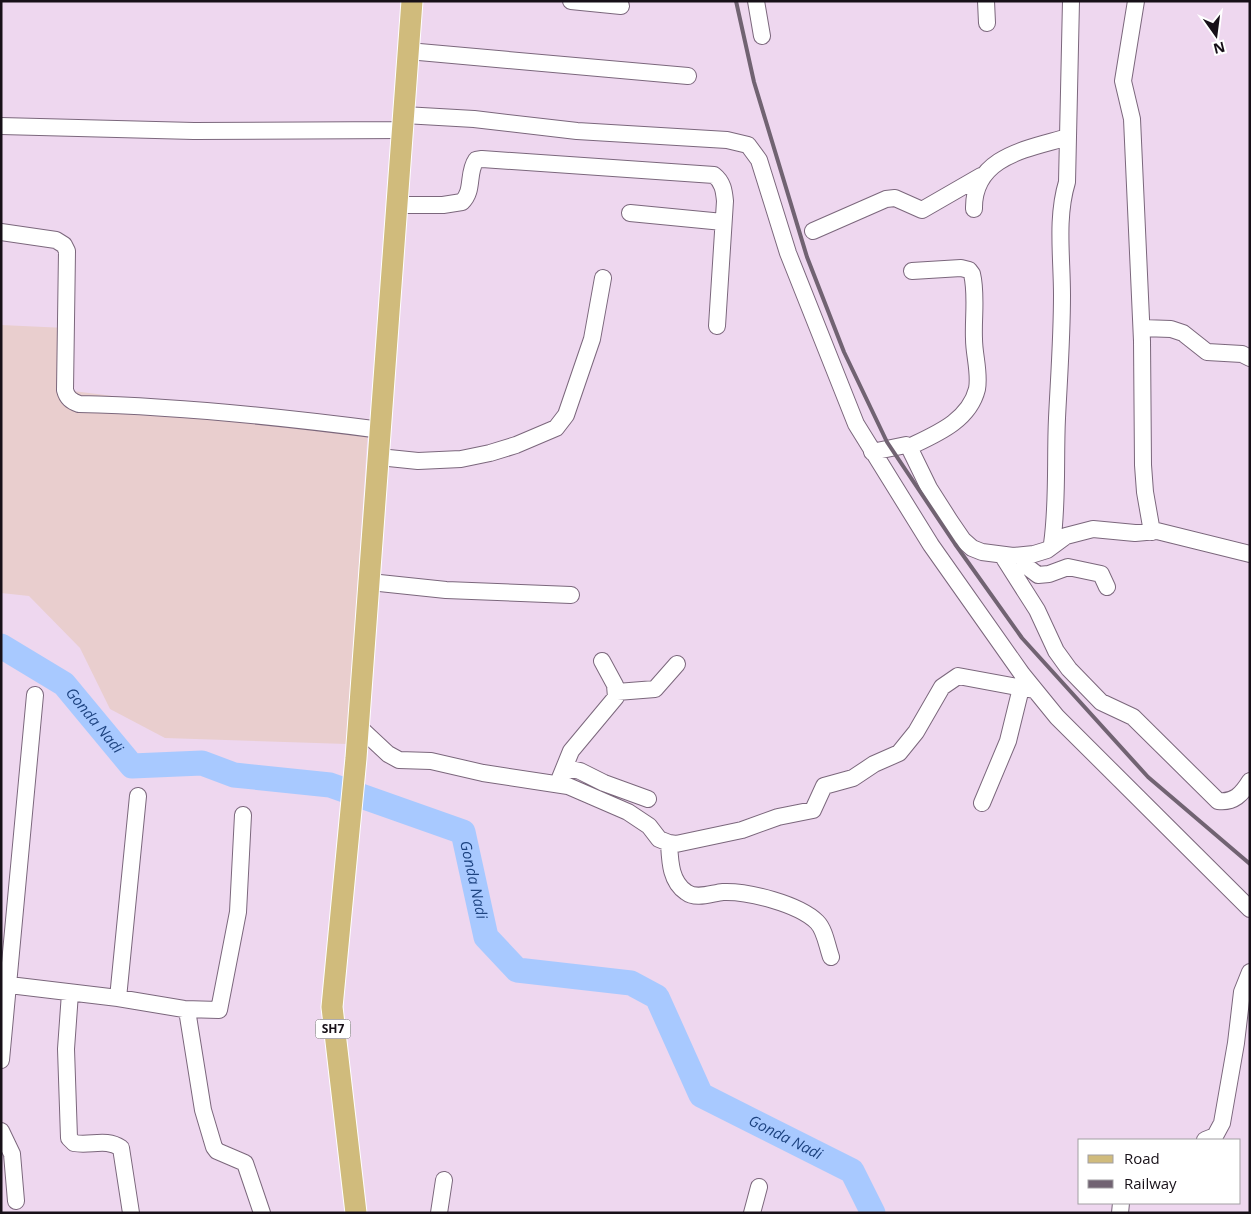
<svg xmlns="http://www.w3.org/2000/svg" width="1251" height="1214" font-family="'Open Sans',sans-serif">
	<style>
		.education { fill: #e9cece }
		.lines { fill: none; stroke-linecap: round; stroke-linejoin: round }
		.river { stroke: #a8c9ff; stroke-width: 25 }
		.minor-casing { stroke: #7b677c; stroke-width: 18 }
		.major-casing { stroke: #fff; stroke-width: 23 }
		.minor { stroke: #fff; stroke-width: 16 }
		.major { stroke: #d0bb7c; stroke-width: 21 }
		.rail { stroke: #716372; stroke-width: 4 }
		.labels { text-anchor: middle; stroke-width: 5; stroke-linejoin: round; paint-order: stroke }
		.shield { fill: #fff; stroke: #5d585d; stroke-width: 1 }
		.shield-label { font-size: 12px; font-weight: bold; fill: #171018 }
		.water-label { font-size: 15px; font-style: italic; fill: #1d4381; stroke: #fff }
	</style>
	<rect width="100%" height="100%" fill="#eed7ef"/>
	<path class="education" d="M1,325l65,3 -1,62 303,38 -21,316 -182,-6 -55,-29 -30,-61 -51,-52 -28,-3z"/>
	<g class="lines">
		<path class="river" id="s1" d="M1,646l63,38 68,82 70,-3 32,12 96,10 133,47 23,105 31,33 114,13 26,14 44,98 151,76 21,42"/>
		<defs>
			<path id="minor" d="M571,1l50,5
				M756,1l6,35
				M986,1l1,22
				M1136,1l-13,80 9,38 10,222 1,124 2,27 7,40
				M408,51l280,25
				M404,115l70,4 103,12 150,9 21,5 11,15 29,93 68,171 75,121 91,129 35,43 193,192
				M1,126l193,5 209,-1
				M397,205h46l19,-3c12,-11 5,-29 14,-42l6,-1 232,16c9,7 10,16 11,26l-8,125
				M974,209c-1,-53 54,-60 94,-72
				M630,213l93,9
				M813,231l73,-32 9,-1 27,12 59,-34
				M1,232l55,8 8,5 3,6 -2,139c2,8 6,11 14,14 101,2 202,13 302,26
				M1142,328l29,1 12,4 24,19 35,2 8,4
				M909,447c27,-13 60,-26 68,-58 3,-16 -3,-34 -3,-50 -1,-21 3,-45 -2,-65l-3,-4 -8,-2 -49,3
				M872,452l34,-7 3,2 20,41 21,33 13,19 9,8 10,4 31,4 21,-2 13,-4 19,-14 27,-7 42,4 22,-2 93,23
				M379,457l39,4 43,-2 29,-6 26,-8 40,-17 10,-13 26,-76 11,-61
				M1052,544c6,-42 3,-84 5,-126 2,-41 5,-81 5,-123 0,-38 -6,-77 5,-113l4,-181
				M1002,555l35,55 19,41 13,18 32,33 32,15 85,84c16,2 24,-7 32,-20
				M1013,556l25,19 11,-1 19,-7 33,7 6,13
				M370,582l76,8 125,5
				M617,692l38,-3 22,-25
				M358,726l30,28 11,6 32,1 52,12 85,13 60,26 21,14 10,13 10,4 7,1 66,-14 36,-13 35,-7 11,-24 29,-8 21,-14 25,-11 17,-21 26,-45 16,-11 76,14
				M563,772l8,-3 9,2 24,12 44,16
				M558,783l13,-32 45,-54 -1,-12 -13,-24
				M982,803l26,-62 13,-53
				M669,843c1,17 1,38 17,49 10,8 26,1 37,0 25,-1 76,12 94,30 8,8 10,24 14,35
				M1,984l117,14 66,11 35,1 19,-98 5,-97
				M70,993l-4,56 3,89 5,5c17,3 32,-5 47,5l10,65
				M118,998l20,-202
				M187,1010l16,100 11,37 3,4 28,12 17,50
				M1,1060l34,-365
				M1,1131l11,23 4,47
				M1205,1140l10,-4 7,-13 14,-80 6,-51 8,-20
				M439,1213l5,-33
				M752,1213l7,-26
				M1120,1213l1,-10"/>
			<path id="major" d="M356,1213l-24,-206 24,-249 56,-757"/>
		</defs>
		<use href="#minor" class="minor-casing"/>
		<use href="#major" class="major-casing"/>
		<use href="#minor" class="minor"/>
		<use href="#major" class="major"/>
		<path class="rail" d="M736,1l18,81 53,175 37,95 43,90 68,102 67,94 126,139 102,87"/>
	</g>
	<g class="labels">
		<rect class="shield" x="315.5" y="1019.5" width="35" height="19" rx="4"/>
		<g class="shield-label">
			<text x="333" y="1033">SH7</text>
		</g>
		<g class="water-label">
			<text dy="5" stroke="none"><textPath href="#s1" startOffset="121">Gonda Nadi</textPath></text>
			<text dy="5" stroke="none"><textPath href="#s1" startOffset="571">Gonda Nadi</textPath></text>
			<text dy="5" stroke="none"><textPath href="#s1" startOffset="1021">Gonda Nadi</textPath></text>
		</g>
	</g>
	<rect width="1251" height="1214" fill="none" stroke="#171018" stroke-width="5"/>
	<rect x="1078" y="1139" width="162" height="65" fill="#ffffff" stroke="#a29fa3"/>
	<rect x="1088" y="1155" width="25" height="8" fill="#d0bb7c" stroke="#a29fa3"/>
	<text x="1124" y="1164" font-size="15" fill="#171018">Road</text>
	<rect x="1088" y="1180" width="25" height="8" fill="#716372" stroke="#a29fa3"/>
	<text x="1124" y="1189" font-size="15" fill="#171018">Railway</text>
	<g transform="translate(1216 35) rotate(166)" stroke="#ffffff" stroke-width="4" paint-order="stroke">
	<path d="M0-4L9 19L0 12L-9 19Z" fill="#171018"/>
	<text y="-8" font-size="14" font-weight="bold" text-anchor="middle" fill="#171018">N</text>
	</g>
</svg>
